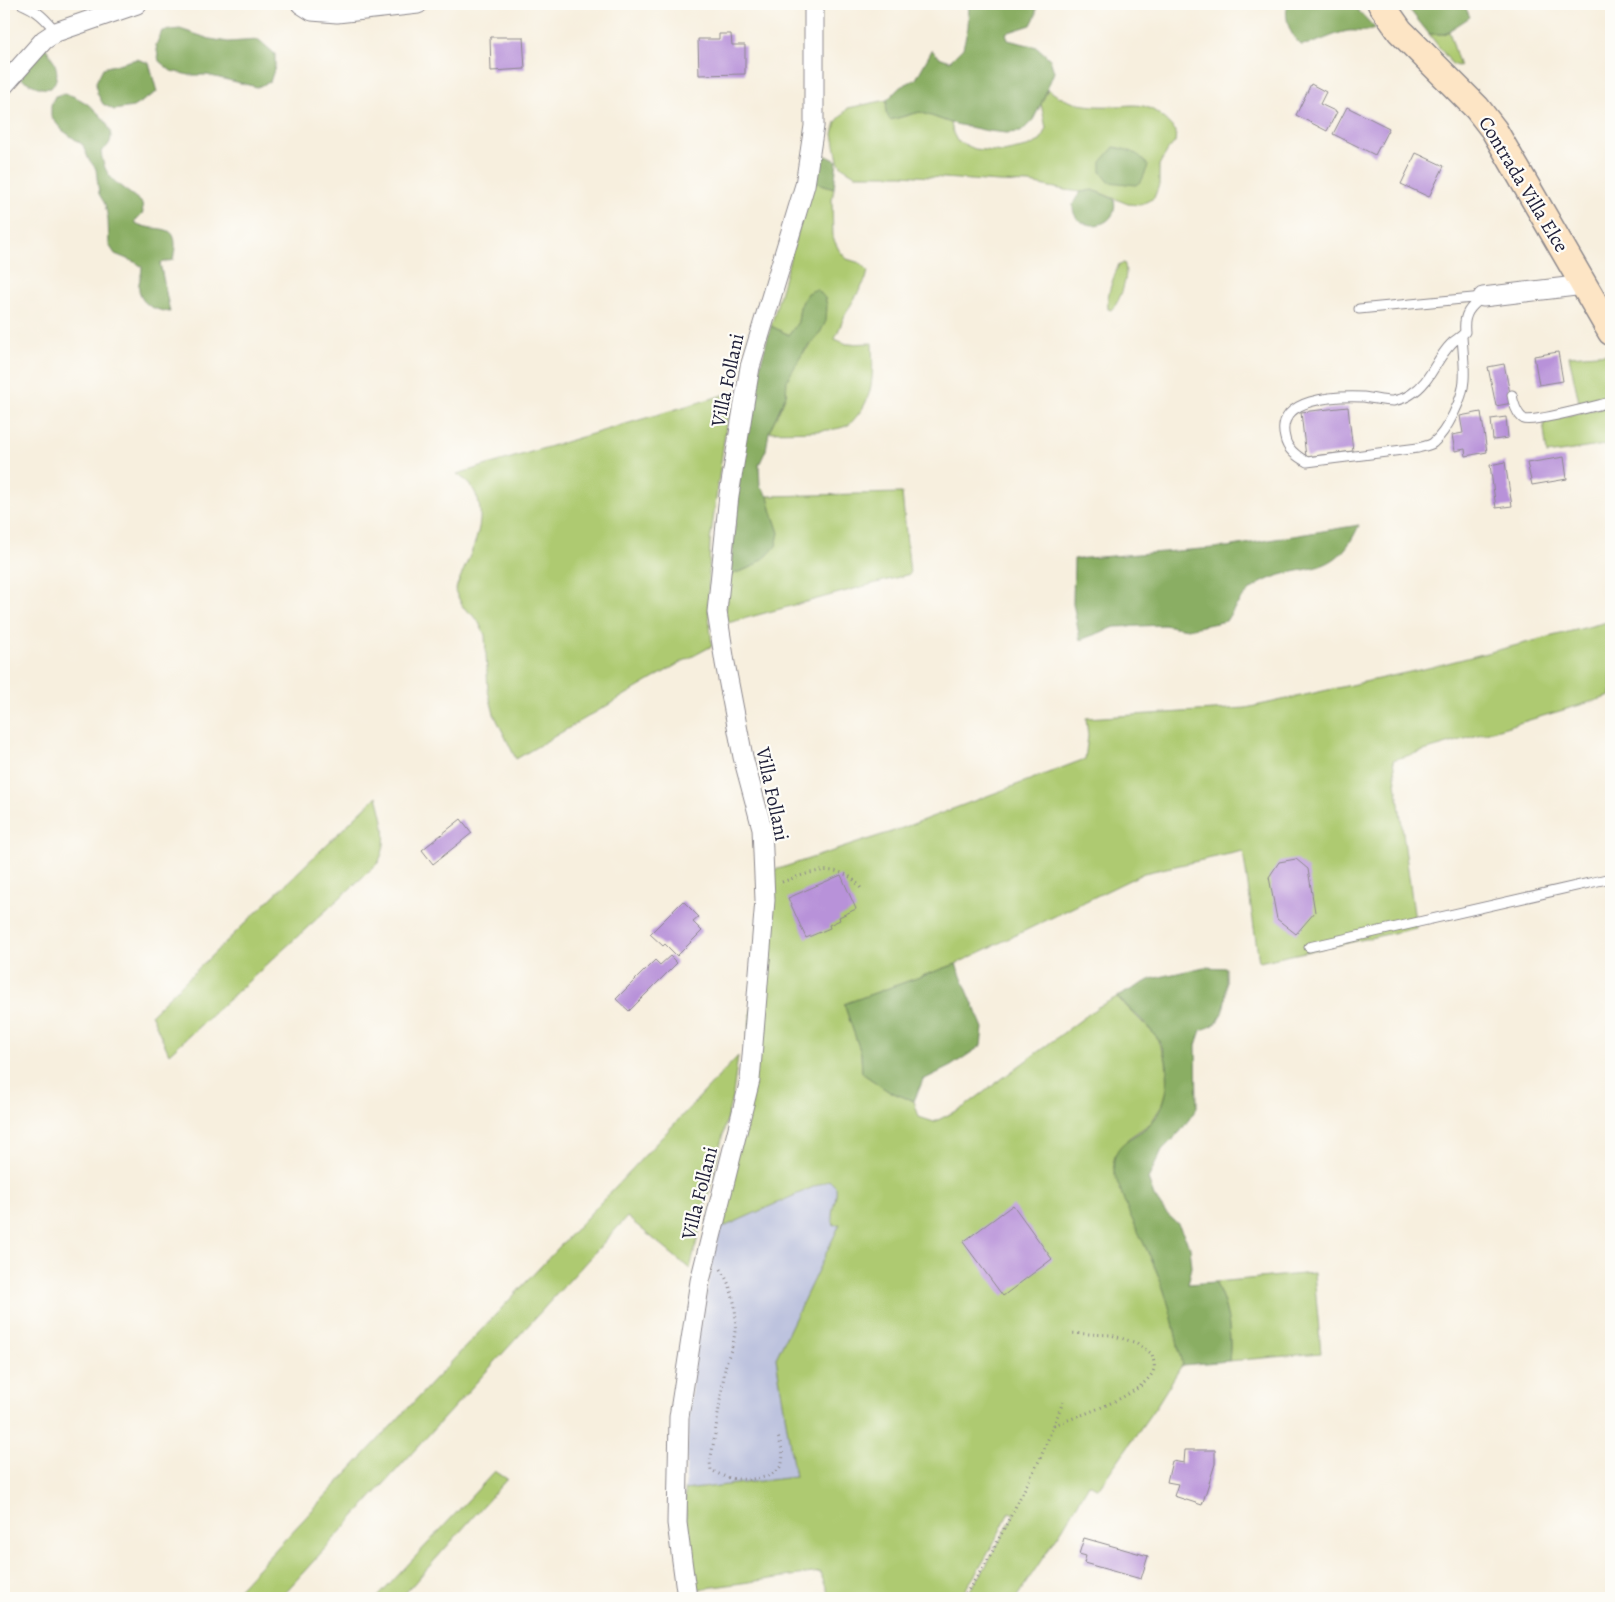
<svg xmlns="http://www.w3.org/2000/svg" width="1615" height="1602" font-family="Alegreya,serif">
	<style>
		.industrial { fill: #bdc3de }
		.green { fill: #aeca71; stroke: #687656 }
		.forest { fill: #8aae63; stroke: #56684f }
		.building { fill: #b892d9 }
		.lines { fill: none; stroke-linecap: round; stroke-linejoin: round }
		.lane-casing { stroke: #8c888c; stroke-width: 11 }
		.street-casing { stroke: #8c888c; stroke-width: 21 }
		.secondary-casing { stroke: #8c888c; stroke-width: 29 }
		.path { stroke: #8c888c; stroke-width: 3; stroke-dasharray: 1 4; stroke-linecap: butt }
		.lane { stroke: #fff; stroke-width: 9 }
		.street { stroke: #fff; stroke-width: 19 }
		.secondary { stroke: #fde5c5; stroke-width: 26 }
		.labels { text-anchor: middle; stroke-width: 4.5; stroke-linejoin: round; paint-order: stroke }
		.street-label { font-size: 20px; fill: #22223b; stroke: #fdfcf7 }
	</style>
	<rect width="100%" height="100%" fill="#fdfcf7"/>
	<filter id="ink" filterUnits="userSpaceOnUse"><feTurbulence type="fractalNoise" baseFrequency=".02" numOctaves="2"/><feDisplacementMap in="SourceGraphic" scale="10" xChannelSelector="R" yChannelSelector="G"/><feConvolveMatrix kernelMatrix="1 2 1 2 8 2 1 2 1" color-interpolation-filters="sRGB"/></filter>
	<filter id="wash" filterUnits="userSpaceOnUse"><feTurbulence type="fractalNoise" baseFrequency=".0096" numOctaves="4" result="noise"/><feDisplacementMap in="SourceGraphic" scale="20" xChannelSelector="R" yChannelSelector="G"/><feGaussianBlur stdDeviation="1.12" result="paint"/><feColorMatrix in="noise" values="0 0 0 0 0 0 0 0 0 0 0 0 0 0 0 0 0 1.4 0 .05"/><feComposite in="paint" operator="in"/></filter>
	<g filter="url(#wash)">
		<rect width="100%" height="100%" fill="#f7efde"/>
		<path class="industrial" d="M830,1180l7,7v6l-5,17 8,14 -64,134 19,119 -110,13 5,-86 6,-58 23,-117z"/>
		<path class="green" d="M1449,31l11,36 -8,-3 -23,-30h15z
			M1048,89c19,16 42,18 67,17 11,0 23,-3 34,2 11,5 19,15 27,23l-1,11 -7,8 -9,15v20l-5,13 -14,7 -12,-1 -35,-14 -12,2 -16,-2 -35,-7 -31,-1 -97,-7h-47l-13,-8 -4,-6 -5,-27 3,-12 12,-14 39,-8 -1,12 4,8 30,-8 31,11 2,10 4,8 18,8 28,3 24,-5 13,-6 6,-13 -5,-24z
			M812,181l22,7 -2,12 1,38 6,12 8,9 13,4 8,8 -2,8 -21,36 -10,24 12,5 25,-1c1,26 3,52 -15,73 -3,3 -7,9 -11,10 -16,7 -58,5 -77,6 5,-12 12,-23 16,-35 3,-6 0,-13 2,-19 11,-28 48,-46 38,-80l-25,9 -2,15 -9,13 -18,-9z
			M1124,263c6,11 -4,40 -13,47l-3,-1c-2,-15 6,-32 11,-45z
			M1611,353v43l-32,6 -10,-46z
			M737,391l-11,35 -16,116 -2,62 4,42 -34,18 -162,95 -22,-45 -6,-23 -3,-56 -8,-16 -14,-12 -8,-16c11,-32 39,-70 17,-104 -3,-5 -10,-9 -15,-13z
			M1611,406v38l-64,10 -4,-33z
			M902,493l8,81 -186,50 6,-49 22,-8 27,-34 -8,-24 -3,-13z
			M1611,621v75l-218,64 23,168 -157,34 -16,-111 -99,22 -188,91 -112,40 17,49 1,20 26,18 26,10 5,16 15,5 30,-15 134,-100 19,-10 39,39 10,24 2,27 -5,16 -12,20 -21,14 -16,34 10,29 36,79 11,33 11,53 -25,40 -59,84 -9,-5 -26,44 -47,70h-52l18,-25 32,-59 -5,-2c-14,30 -30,60 -50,86h-129l-10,-26 -128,18 -5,-43 -2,-57 110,-13 -19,-119 64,-134 -6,1c-6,-13 4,-24 2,-38l-7,-7 -110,49 53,-358 125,-41 188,-71 3,-23 -2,-18 160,-10 182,-40z
			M377,796c6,24 13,44 1,67l-209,191 -18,-40z
			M738,1056l-5,38 -43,175 -63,-52 -347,381h-50z
			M1314,1273l7,80 -92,8c3,-27 -1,-55 -14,-79z
			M495,1471l12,8 -106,119h-24z"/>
		<path class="forest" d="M969,4h37l8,3c9,-3 14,-5 22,0v8l-5,10 -25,8 2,7 29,7 13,12 4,13 -13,32 -8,16 -12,12 -15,1 -18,-2 -37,-8 -31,-11 -30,8 -4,-8 1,-12 13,-13 16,-8 16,-29 7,7 11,4 13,-13 5,-21z
			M1287,4h65l23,24c-11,6 -16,2 -27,3 -17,3 -30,13 -47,14 -12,-11 -16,-25 -14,-41z
			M1405,4h59l6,13 -26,17h-15z
			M180,29l30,10 18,3 31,-2 16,14v13l-5,15 -13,5 -50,-12h-18l-18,-4 -12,-10 -3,-16 6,-14z
			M45,47c9,13 18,27 6,41 -12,2 -20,-4 -31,-10z
			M137,59l12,4 8,29 -24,15 -19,3 -11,-6 -6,-11 -1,-11 7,-14z
			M64,94c21,1 67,41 37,57 3,31 21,34 41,52l1,10 -9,9c21,14 49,-6 39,38l-13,3 10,49c-16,-2 -33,-8 -31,-29 1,-5 3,-10 3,-16l-5,-4 -22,-9 -6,-9 -1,-26 -3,-15 -6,-10 -3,-25 -8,-11 -5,-13 -21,-15 -11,-13v-12l4,-9z
			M1114,147c14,3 26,5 34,19l-6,14 -6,5 -27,-3 -8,-10v-10z
			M817,156h10l10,5 -3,27 -22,-7z
			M1093,190l21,9c7,33 -43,34 -41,6 1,-4 5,-10 8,-13z
			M817,289l8,9 2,7 -1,16 -6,12 -16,18 -17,29 -1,15 -17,37 -3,18 -7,15 1,21 8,10 3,13 8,24 -3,13 -9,10 -15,11 -22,8 11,-111 10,-64 20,-74 18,9 9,-13 2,-15 7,-14z
			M1359,525c-25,58 -57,35 -100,59 -15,9 -24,23 -33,37l-38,8 -24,-4 -49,2 -35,13 -7,-37 1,-44 153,-12z
			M956,964l27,64 -2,18 -30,20 -28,14 -9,21 -26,-10 -26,-18 -1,-20 -17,-49z
			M1204,967l22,1c0,17 2,42 -10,55 -3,4 -10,5 -15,7l-5,15 1,63 -17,24 -18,18 -14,29 6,17 11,16 13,12 12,23 2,20 -4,17 27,-2c13,24 17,52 14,79l-47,4c-6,-29 -11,-58 -22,-85 -11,-31 -30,-59 -40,-91 -2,-5 -5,-12 -6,-18 -4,-30 22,-32 37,-48 21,-21 22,-65 4,-88 -11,-14 -25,-26 -38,-38l34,-18z"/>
		<g id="blocks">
			<path class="building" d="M719,34h12l1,11h13v29l-46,1 -1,-36h21z
				M490,37h33l2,32 -34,2z
				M1311,84l15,8 -6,12 17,8 -10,19 -31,-16z
				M1347,107l42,21 -14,27 -42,-21z
				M1416,153l28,13 -15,31 -28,-13z
				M1558,352l5,29 -24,4 -5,-29z
				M1504,364l8,39 -16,3 -8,-39z
				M1348,407l5,44 -47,6 -5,-45z
				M1481,412l6,40 -21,4 -1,-7 -10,2 -3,-16 11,-2 -3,-17z
				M1506,417l2,21 -15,2 -2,-21z
				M1564,457l3,22 -35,6 -5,-22z
				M1505,462l7,44 -16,2 -6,-43z
				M461,819l11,14 -39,31 -11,-14z
				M1296,859l12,10 7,43 -19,22 -19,-15 -8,-42 10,-15z
				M841,875l15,34 -17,8 1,3 -11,5 1,3 -24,10 -18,-40z
				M683,901l16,16 -6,5 9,9 -25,25 -12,-12 -2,2 -13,-12z
				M670,956l7,7 -48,48 -13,-12 39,-39 5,5z
				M1013,1205l39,54 -49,37 -40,-54z
				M1185,1450h30v14l-13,41 -28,-9 4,-12 -11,-2 5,-21 12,2z
				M1084,1538l64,18 -7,23 -57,-16 2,-7 -7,-2z"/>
		</g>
	</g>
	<g filter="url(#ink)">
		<use href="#blocks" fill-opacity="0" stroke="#8c888c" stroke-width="1"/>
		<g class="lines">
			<defs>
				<path id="lane" d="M22,4c15,6 24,15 34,28
					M1359,309l124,-12
					M1462,337c1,14 3,29 2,43 -1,19 -17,51 -31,63 -4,3 -10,3 -15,5l-111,14c-9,-5 -20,-12 -22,-24 -11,-41 53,-42 78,-41 10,1 20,4 30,4 5,-1 14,-4 18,-7 20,-12 24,-34 40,-50 4,-5 10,-6 14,-12 -2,-18 5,-25 18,-35
					M1512,395c1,7 5,20 12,24 9,4 74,-14 87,-17
					M1309,947l302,-69"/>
				<path id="street" d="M301,4l11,7 25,2 81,-9
					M4,85l40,-45 12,-8 81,-28
					M1483,297l101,-12
					M687,1598l-10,-75 2,-106 21,-136 50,-201 15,-180 -3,-72 -19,-71 -18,-94 -8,-51 12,-117 21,-128 55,-182 9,-59v-122"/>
				<path id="secondary" d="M1381,4l19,27 77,77 17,22 117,202"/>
			</defs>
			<use href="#lane" class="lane-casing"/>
			<use href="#street" class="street-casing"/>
			<use href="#secondary" class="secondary-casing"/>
			<path class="path" d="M782,882c29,-10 60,-23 80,8
				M721,1269c14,24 18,47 12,74 -2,9 -7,17 -8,26 -5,31 -9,62 -15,93l1,8c8,4 17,9 26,9 14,1 40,0 45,-16 2,-9 -1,-18 -4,-27
				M1054,1425c24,-9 92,-30 100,-56 1,-4 -1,-11 -2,-15l-15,-11 -26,-8 -41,-2
				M963,1598l26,-40 51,-99 23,-57"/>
			<use href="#lane" class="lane"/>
			<use href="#street" class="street"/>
			<use href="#secondary" class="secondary"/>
		</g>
	</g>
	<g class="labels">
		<g class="street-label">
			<text transform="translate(1524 184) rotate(59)" y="7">Contrada Villa Elce</text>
			<text transform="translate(727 380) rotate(-78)" y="7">Villa Follani</text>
			<text transform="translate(773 794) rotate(78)" y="7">Villa Follani</text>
			<text transform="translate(699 1193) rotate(-76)" y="7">Villa Follani</text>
		</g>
	</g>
	<rect width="1615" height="1602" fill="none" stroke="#fdfcf7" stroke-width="20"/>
</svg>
